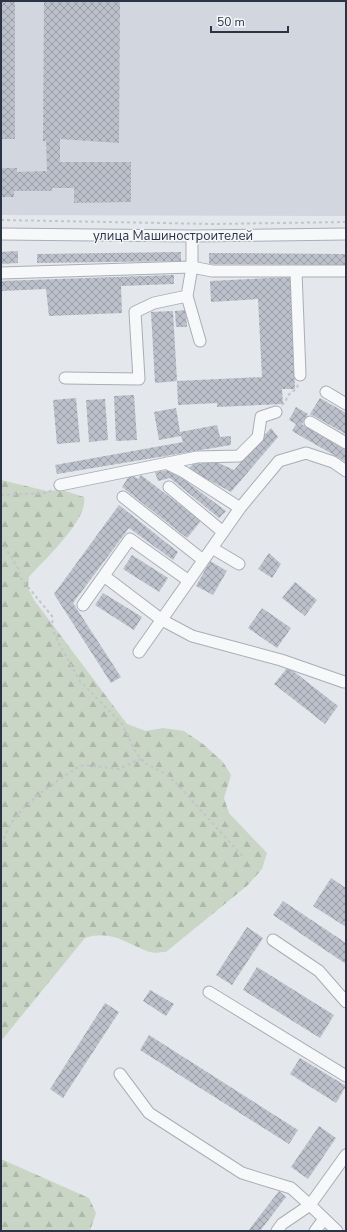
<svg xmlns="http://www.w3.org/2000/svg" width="347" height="1232" font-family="'Nunito Sans',sans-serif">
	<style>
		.built { fill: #d2d6de }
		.forest { fill: url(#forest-firs) }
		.building { fill: url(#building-cross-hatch) }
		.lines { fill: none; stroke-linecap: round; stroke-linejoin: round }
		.minor-casing { stroke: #a9aeb7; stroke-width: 13 }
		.path { stroke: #c2c5cb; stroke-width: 2; stroke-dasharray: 3 3; stroke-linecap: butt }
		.minor { stroke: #f7f8fa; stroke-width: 11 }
		.labels { text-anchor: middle; stroke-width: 3; stroke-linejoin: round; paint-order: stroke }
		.street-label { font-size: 13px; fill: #2b3445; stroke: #f4f6f9 }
	</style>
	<defs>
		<pattern id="forest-firs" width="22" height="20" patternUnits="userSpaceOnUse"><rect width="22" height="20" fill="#c9d6c5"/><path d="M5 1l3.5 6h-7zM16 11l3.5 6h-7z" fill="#adb8ab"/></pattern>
		<pattern id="building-cross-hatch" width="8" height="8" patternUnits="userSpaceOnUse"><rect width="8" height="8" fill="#bbc0ca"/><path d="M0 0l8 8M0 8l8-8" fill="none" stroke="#989da6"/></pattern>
	</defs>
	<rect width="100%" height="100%" fill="#e4e7ec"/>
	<path class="built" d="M1,1h345v215l-345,-1z"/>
	<path class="forest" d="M1,480l46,11 15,-1 22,7c5,22 -40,63 -55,80l-1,11 6,12 93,124 19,7 17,-3 21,3 19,13 20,18 8,13 -7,23 5,15 38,40 -5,16 -14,16 -82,67c-6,0 -13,2 -19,-1 -24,-9 -35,-21 -62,-13l-84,103z
		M1,1159l88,39 7,15 -6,18h-89z"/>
	<path class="building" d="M1,1h14v138h-14z
		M44,1h76l-1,142 -59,-4v23h71v40l-57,1v-15h-22v3h-38v6h-13v-29h16v4l30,-1 -1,-31 -3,2z
		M18,251v12l-17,1v-12z
		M181,252v9l-144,2v-9z
		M209,253l137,1v11l-137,-1z
		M174,275v9l-53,2 1,27 -73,3 -3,-27 -45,2v-10z
		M291,277l4,112h-13l1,15 -66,3v-4l-39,2 -1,-24 -22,2 -4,-71 22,-1 4,70 85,-4 -4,-78 -47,3 -1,-21z
		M186,310l1,17h-11l-1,-16z
		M134,395l3,45 -21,1 -2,-45z
		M76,398l4,44 -23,2 -4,-44z
		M320,398l26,15v21l-36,-20z
		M105,399l3,41 -19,2 -3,-42z
		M296,407l12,7 -6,10 44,26v12l-54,-31 4,-7 -7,-4z
		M176,408l4,24 37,-7 3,12 11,-1v9l-174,29 -2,-9 128,-23 -2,-6 -22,4 -5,-28z
		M271,428l7,9 -47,55 -43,-23 8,-8 4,3 10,-5 24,11z
		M171,470l55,41 -7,7 -49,-40 -12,3 -3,-9z
		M131,473l7,6 3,-4 60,46 -14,17 -65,-51z
		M119,505l59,47 -5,8 -44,-32 -56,75 48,74 -10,6 -57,-89z
		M269,553l12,11 -9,14 -14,-9z
		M132,555l36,23 -9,14 -36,-23z
		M210,561l17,10 -14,24 -17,-9z
		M295,582l22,18 -12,16 -23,-18z
		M103,593l39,24 -8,13 -39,-25z
		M262,608l29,20 -14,20 -29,-20z
		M288,667l50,39 -13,18 -51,-40z
		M331,878l15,10v39l-33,-21z
		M283,901l63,42v21l-73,-49z
		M247,927l16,11 -31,47 -16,-10z
		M257,967l77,48 -14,23 -77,-48z
		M150,990l24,14 -8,12 -23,-15z
		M105,1003l14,9 -56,86 -13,-9z
		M149,1035l149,95 -9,14 -149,-94z
		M300,1058l46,28 -10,17 -46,-29z
		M319,1126l17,12 -28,41 -17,-12z
		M279,1191l7,6 -26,34h-12z"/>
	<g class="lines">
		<defs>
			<path id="minor" d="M1,234l191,2 154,-2
				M192,236v31l-5,29 13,45
				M296,272l4,103
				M1,273l191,-6 20,4h134
				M65,378l74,1 -4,-67 19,-9 33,-7
				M326,392l20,12
				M310,422l36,21
				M166,463l18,9 56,36
				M60,485l137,-28 42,-1 19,-19 3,-20 15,-5
				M169,487l54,45
				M123,497l80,63
				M212,548l27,16
				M104,576l58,44 30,16 89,24 63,22
				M83,605l47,-66 59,42
				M139,652l101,-144 39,-47 27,-8 27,9 13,9
				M273,940l46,31 27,31
				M209,992l137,84
				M120,1074l29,39 93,60 49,15 19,17 -28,19 -5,7
				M315,1231l9,-12
				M337,1231l-27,-26 36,-50"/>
		</defs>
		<use href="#minor" class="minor-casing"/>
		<path class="path" d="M1,220l213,4 132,-2
			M282,405l4,-4 1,-5 10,-8 1,-4
			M1,495l46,-2 5,-3
			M1,541l17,27 1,8 33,40 1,14 5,12 22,39 42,43 14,29 9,10 21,11 11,10 67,74
			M1,844c4,-7 7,-16 11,-22 17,-24 43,-39 66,-55l6,-2 34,4 23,-10"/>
		<use href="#minor" class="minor"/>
	</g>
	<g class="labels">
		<g class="street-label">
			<text x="173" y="240">улица Машиностроителей</text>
		</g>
	</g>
	<rect width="347" height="1232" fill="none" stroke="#2b3445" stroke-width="4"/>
	<path d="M211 26v6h77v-6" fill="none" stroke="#2b3445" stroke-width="2"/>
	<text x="217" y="26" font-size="12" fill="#2b3445" stroke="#f4f6f9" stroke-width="3" paint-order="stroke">50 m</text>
</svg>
